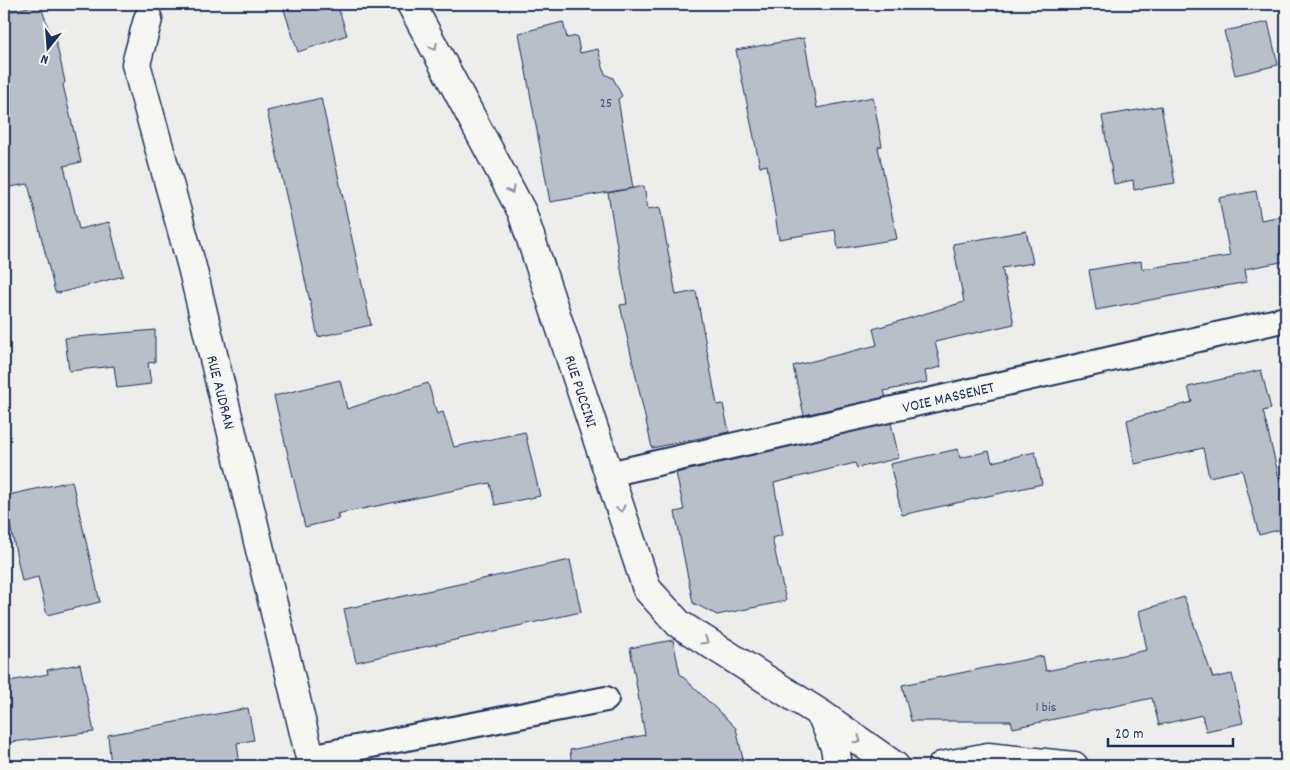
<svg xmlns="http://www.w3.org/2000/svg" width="1290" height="770" font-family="Dekko,sans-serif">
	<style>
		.building { fill: #b9bfc8; stroke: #1b2f5e }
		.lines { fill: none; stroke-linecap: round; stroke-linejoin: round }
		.lane-casing { stroke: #1b2f5e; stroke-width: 28 }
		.street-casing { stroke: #1b2f5e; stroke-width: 31 }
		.lane { stroke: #f6f6f2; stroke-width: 24 }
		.street { stroke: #f6f6f2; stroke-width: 28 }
		.oneway { stroke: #8892a8 }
		.labels { text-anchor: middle; stroke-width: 4; stroke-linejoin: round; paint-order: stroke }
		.number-label { font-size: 14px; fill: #425378 }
		.street-label { font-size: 16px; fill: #1b2f5e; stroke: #f6f6f2 }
	</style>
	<rect width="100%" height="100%" fill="#edeeec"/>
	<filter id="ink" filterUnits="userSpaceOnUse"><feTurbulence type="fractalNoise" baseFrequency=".02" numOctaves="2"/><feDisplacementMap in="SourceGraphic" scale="10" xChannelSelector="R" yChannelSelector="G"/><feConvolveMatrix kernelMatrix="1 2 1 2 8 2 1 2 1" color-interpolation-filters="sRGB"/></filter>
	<g filter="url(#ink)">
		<path class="building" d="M40,4l11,32 3,-1 6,24 5,23 -2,3 18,77 -17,4 15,63 30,-7 14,54 -64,17 -4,-1 -27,-108 -18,3 -6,-25v-149z
			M282,4h55l10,31 -49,17z
			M563,22l4,16 10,-2 3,17 18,-4 7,25 8,4 9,18 -4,3 15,89 -83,14 -31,-169z
			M1268,22l10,43 -43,10 -11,-44z
			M804,38l13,70 56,-11 9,49 -4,1 19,92 -59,10 -3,-19 -56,9 -12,-74 -7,2 -24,-117z
			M321,98l50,227 -53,12 -51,-226z
			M1161,106l14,77 -41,7 -1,-10 -19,4 -12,-68z
			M644,186l4,23 12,-2 16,88 20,-4 21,114 6,-1 6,28 -77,16 -32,-143 7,-1 -19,-111z
			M1256,191l5,29 21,-4 4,21v24l-41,8 2,13 -151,28 -7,-40 52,-9 1,8 88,-13 -11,-58z
			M1026,231l7,32 -31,5 12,56 -79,18 6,25 -16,4 2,11 -43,9 2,6 -82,18 -11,-49 84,-21 -4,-16 91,-27 -11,-58z
			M155,330v32l-7,1 3,21 -34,4 -3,-22 -45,5 -4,-33z
			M1261,370l10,39 -8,2 18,75 5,-2v44l-27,7 -17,-65 -33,7 -6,-29 -68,16 -8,-44 65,-18 -4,-15z
			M340,380l7,29 81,-26 9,31 6,-2 11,35 71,-15 15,64 -45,9 -5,-22 -153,31 2,5 -34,8 -31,-131z
			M891,423l8,35 -42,10 -2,-5 -81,20 9,52 -11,3 14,63 -69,14 -24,-12 -18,-91 9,-2 -8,-37z
			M958,449l2,9 29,-7 3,11 43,-10 7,32 -140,31 -12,-51z
			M72,481l28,121 -53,13 -9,-38 -16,4 -18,-85z
			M570,560l11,52 -225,50 -12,-53z
			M1184,597l29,81 19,-4 11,49 -37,8 -4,-16 -43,10 -7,-27 -139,30 -2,-7h-100l-9,-36 141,-29 3,15 101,-21 -8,-39z
			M673,640l7,34 56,54 7,31 -30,7h-141l-2,-16 75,-15 -15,-87z
			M80,664l14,68 -90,11v-61l44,-8 -1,-4z
			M248,708l6,32 -17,3 3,23h-129l-3,-31z"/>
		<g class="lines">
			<defs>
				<path id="lane" d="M609,474l677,-155
					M310,757l296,-58"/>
				<path id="street" d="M411,4l111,208 125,377 32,35 142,90 14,33 3,19
					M148,19l-12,45 56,203 120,499
					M821,714l74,52
					M942,766l46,-9 86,9"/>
			</defs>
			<use href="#lane" class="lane-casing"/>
			<use href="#street" class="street-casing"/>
			<use href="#lane" class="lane"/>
			<use href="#street" class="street"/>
		</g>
		<defs><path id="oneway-chevron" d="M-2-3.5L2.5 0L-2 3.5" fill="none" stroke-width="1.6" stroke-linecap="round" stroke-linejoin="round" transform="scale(1.25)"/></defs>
		<g class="oneway">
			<use href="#oneway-chevron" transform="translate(434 47) rotate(62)"/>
			<use href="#oneway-chevron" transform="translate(511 190) rotate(62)"/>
			<use href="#oneway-chevron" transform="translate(621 509) rotate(72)"/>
			<use href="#oneway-chevron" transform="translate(705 641) rotate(32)"/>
			<use href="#oneway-chevron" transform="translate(858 740) rotate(35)"/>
		</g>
	</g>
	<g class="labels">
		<g class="number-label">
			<text x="606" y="107">25</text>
			<text x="1046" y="711">1 bis</text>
		</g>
		<g class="street-label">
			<text transform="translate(582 391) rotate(72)" y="6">RUE PUCCINI</text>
			<text transform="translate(222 392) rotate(76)" y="6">RUE AUDRAN</text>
			<text transform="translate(948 396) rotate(-13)" y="6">VOIE MASSENET</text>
		</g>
	</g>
	<rect width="1290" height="770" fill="none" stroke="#f6f6f2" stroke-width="20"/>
	<rect x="10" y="10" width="1270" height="750" fill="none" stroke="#1b2f5e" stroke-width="2" filter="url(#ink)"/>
	<g transform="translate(48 48) rotate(197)" stroke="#f6f6f2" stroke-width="4" paint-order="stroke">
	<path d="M0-4L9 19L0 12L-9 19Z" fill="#1b2f5e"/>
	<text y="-8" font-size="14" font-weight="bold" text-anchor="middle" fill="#1b2f5e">N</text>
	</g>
	<path d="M1108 738v8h125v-8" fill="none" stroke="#1b2f5e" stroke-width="2.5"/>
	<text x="1115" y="738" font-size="15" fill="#1b2f5e" stroke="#f6f6f2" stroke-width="4" paint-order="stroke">20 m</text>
</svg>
